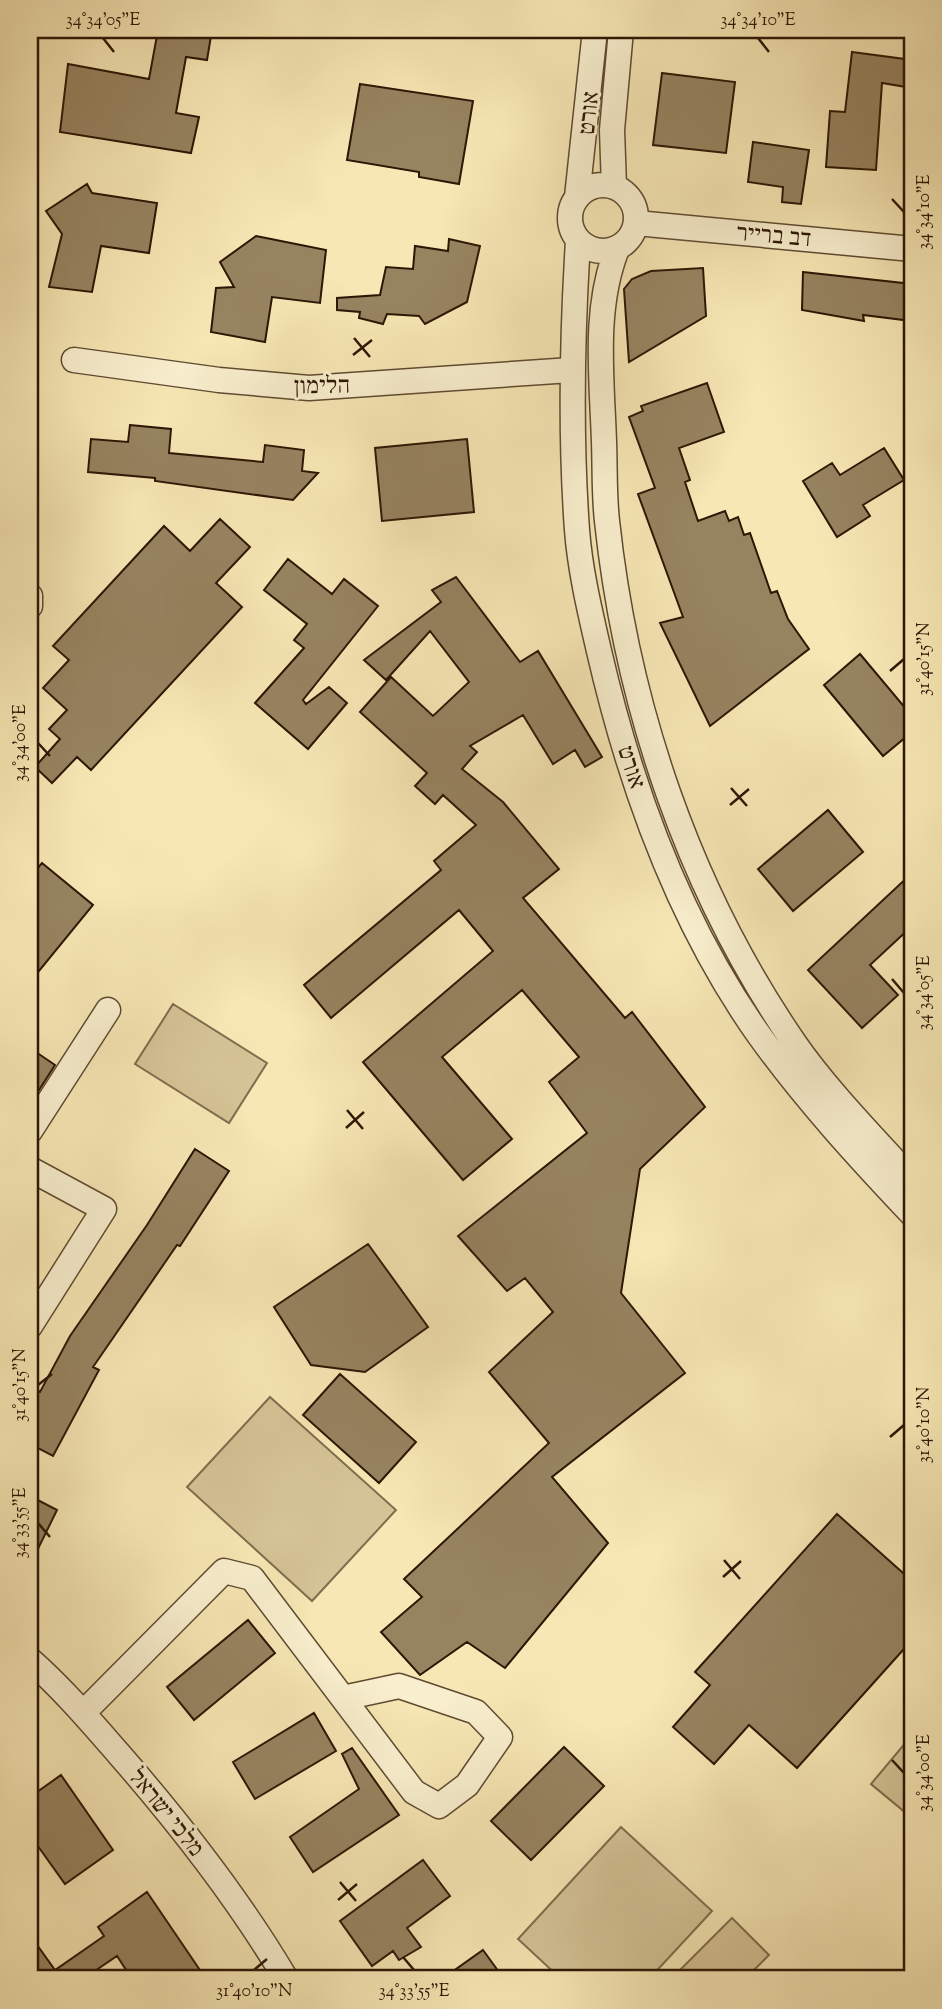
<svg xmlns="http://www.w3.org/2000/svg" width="942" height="2009" font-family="'Sorts Mill Goudy','Frank Ruhl Libre',serif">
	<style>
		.green { fill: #d4c396; stroke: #806c4e; stroke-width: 2 }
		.building { fill: #968360; stroke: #2d1605; stroke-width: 2 }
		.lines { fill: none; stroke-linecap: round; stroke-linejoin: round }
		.minor-casing { stroke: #5f4a31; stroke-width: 27 }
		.minor { stroke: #f9efce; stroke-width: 24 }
		.ticks { fill: none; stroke: #2d1605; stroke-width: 2.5 }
		.labels { text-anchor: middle; stroke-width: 6; stroke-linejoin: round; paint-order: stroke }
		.street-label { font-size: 24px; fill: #2d1605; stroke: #f9efce }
		.neatline { fill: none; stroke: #2d1605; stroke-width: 2.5 }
		.ticks-label { font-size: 18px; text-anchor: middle; fill: #2d1605 }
	</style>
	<rect width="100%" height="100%" fill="#f6e7b4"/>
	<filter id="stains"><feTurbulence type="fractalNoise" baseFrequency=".00286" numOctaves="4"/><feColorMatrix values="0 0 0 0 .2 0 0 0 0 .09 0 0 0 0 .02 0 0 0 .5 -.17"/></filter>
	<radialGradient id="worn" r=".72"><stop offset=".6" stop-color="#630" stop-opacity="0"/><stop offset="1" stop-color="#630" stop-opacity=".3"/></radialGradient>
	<path class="green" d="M173,1004l94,59 -38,60 -94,-59z
		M270,1397l126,113 -84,91 -125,-114z
		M912,1735v83l-41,-34z
		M621,1827l91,84 -63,68h-88l-43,-40z
		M732,1918l37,37 -24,24h-74z"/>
	<path class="building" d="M158,30h54l-5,30 -21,-3 -10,56 23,4 -8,36 -131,-21 8,-68 81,15z
		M852,52l60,8v28l-30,-5 -6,87 -50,-3 4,-56 15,1z
		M662,73l73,9 -9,71 -73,-8z
		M360,84l113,17 -14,83 -40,-7v-5l-72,-12z
		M753,142l56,8 -8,54 -19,-2 1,-15 -35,-5z
		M87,184l5,9 65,10 -8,50 -48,-7 -9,46 -43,-5 13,-53 -16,-23z
		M256,236l70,14 -6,53 -48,-6 -7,45 -54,-10 5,-44 18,-1 -14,-25z
		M449,239l31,7 -13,56 -42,22 -6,-8 -32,-2 -4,10 -24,-6 1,-6 -23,-2v-12l43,-3 6,-28 27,2 2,-23 33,5z
		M703,268l3,48 -77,46 -5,-73 8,-10 19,-8z
		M803,272l109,12v37l-49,-6 1,6 -62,-11z
		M707,383l17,49 -45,16 11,32 -5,2 13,39 27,-10 4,10 9,-4 6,18 6,-2 21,60 6,-2 11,28 21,30 -99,77 -50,-103 23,-6 -45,-123 17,-6 -26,-71 14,-6 -2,-5z
		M130,425l41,4 -2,24 94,9 2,-17 39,5 -2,21 16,2 -25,27 -138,-19v-3l-67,-6 3,-33 37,3z
		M467,439l7,73 -92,9 -7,-73z
		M884,448l20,32 -41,25 7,11 -33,21 -34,-56 29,-18 8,12z
		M220,519l30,28 -34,36 26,24 -151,163 -14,-13 -25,26 -17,-16 25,-28 -11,-10 18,-19 -24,-22 26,-28 -16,-14 111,-120 26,25z
		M288,559l44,35 12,-15 34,27 -75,94 3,4 23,-17 18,16 -39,46 -53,-46 49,-55 -10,-8 13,-16 -43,-34z
		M456,577l64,85 18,-11 64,106 -17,10 -10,-17 -22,14 -30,-49 -53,31 7,6 -15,17 41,33 56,67 -36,29 102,120 7,-6 73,95 -65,62 -19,124 64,80 -133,104 56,66 -103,125 -38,-26 -47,33 -39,-43 41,-35 -18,-18 145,-136 -60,-71 64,-60 -28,-34 -18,13 -49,-55 129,-103 -38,-51 30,-25 -57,-67 -80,67 70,82 -49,41 -100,-118 130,-111 -34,-41 -128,108 -27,-33 137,-115 -7,-9 42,-36 -33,-30 -8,9 -20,-18 12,-13 -67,-61 31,-35 42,39 36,-34 -39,-51 -44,49 -22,-20 77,-58 -9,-12z
		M860,654l52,62v16l-29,24 -59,-71z
		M828,810l35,42 -70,59 -35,-42z
		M42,863l51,42 -63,77v-104z
		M912,873v53l-42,39 28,30 -36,33 -54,-58z
		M30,1048l25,17 -25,39z
		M195,1149l34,22 -49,75 -3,-1 -84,122 6,3 -46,86 -23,-12v-57l10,5 30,-56 77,-111z
		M368,1244l60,83 -63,45 -54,-7 -37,-58z
		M340,1374l76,68 -37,41 -76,-68z
		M30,1496l27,14 -27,55z
		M837,1514l75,67v59l-115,128 -48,-43 -35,39 -41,-37 37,-42 -15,-13z
		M248,1620l27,33 -81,67 -27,-33z
		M314,1713l22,38 -81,48 -22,-37z
		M564,1747l40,39 -73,74 -40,-39z
		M352,1748l47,67 -86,57 -23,-35 69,-48 -17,-35z
		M61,1775l52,75 -48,34 -35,-49v-38z
		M423,1860l27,36 -43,32 14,19 -22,13 -6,-9 -21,15 -32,-45z
		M147,1892l59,87h-74l-15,-23 -34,23h-53v-44l25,35 49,-34 -6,-9z
		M483,1950l21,29h-62z"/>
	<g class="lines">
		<defs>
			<path id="minor" d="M570 218a33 33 0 1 1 66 0a33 33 0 1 1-66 0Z
				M614,187l-2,-57 9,-100
				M577,197l18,-167
				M636,223l276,26
				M578,241c-6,96 -8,192 -1,289 3,40 13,82 22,121 31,135 80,271 160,384 46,64 99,122 153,179
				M617,249c-24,60 -15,130 -13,193 1,26 0,53 3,79 20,186 82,369 188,523 31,45 80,95 117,136
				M74,360l145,20 90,8 262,-18
				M30,596v10
				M30,1131l78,-121
				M30,1169l74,40 -74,117
				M30,1660c32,28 60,61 88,93 62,71 120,145 168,226
				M83,1713l141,-142 28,7 162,214 25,14 28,-21 33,-48 -24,-25 -77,-26 -56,12"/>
		</defs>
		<use href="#minor" class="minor-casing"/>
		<use href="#minor" class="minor"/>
	</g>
	<path class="ticks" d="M103,38l11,14M758,38l11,14M892,199l12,13M354,338l16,19M353,355l19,-15M890,671l14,-12M38,743l12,13M731,788l16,18M730,805l19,-16M892,979l12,14M347,1110l16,19M346,1128l18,-16M38,1385l14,-11M890,1437l14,-12M38,1523l12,14M724,1560l16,19M723,1577l18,-16M892,1760l12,13M340,1882l16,19M338,1900l19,-16M403,1957l11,13M254,1970l13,-11"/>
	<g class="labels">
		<g class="street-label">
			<text transform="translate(588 113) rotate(-84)" y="8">אורט</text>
			<text transform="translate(774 235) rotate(5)" y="8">דב ברייר</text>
			<text transform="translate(322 385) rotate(-1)" y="8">הלימון</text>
			<text transform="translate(632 767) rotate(72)" y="8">אורט</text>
			<text transform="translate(167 1812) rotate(51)" y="8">מלכי ישראל</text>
		</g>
	</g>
	<rect width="942" height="2009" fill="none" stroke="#f6e7b4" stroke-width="77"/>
	<rect x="38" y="38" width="866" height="1932" class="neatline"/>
	<g class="ticks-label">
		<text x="103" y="25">34°34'05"E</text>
		<text x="758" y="25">34°34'10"E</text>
		<text transform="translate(923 212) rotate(-90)" y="6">34°34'10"E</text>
		<text transform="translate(923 659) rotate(-90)" y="6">31°40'15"N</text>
		<text transform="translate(19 743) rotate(-90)" y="6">34°34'00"E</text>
		<text transform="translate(923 993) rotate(-90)" y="6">34°34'05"E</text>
		<text transform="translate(19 1385) rotate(-90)" y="6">31°40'15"N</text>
		<text transform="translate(923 1425) rotate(-90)" y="6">31°40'10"N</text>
		<text transform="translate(19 1523) rotate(-90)" y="6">34°33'55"E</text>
		<text transform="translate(923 1773) rotate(-90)" y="6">34°34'00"E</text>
		<text x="254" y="1996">31°40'10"N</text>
		<text x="414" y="1996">34°33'55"E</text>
	</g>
	<rect width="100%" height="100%" filter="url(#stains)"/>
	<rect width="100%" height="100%" fill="url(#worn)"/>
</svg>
